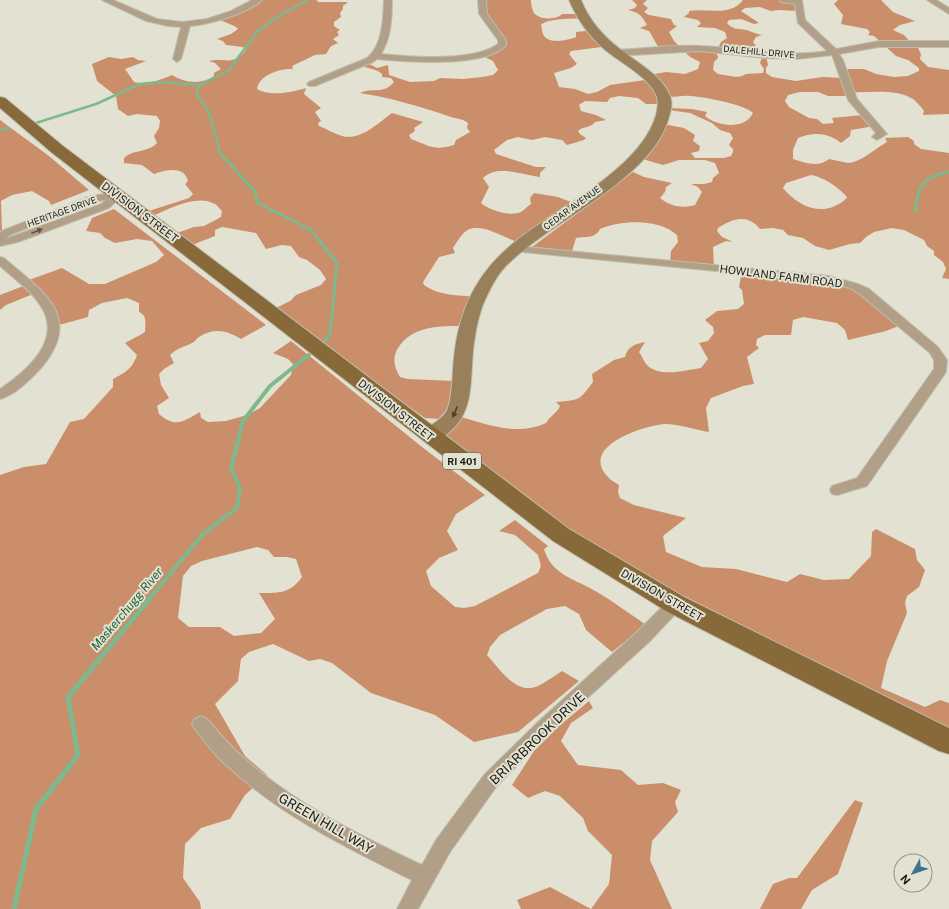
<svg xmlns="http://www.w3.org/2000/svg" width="949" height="909" font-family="'Public Sans',sans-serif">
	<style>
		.forest { fill: #ca8f6a; fill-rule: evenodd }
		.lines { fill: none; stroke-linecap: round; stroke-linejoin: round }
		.stream-far3 { stroke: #7cb98f; stroke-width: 2.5 }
		.stream-far2 { stroke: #7cb98f; stroke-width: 3 }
		.stream-far1 { stroke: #7cb98f; stroke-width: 4 }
		.stream { stroke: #7cb98f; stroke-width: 5 }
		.street-casing { stroke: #bfbeaf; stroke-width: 2 }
		.secondary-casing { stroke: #bfbeaf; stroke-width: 2 }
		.primary-casing { stroke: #bfbeaf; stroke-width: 2 }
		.street { fill: #b1a087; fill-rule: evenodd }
		.secondary { fill: #99805b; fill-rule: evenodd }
		.primary { fill: #87693a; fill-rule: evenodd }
		.oneway { fill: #5f5749 }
		.oneway2 { fill: #483f2e }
		.labels { text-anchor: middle; stroke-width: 4; stroke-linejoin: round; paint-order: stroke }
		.far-street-label { font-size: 9px; fill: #1c1c16; stroke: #e3e1d1 }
		.shield { fill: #e3e1d1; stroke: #58574e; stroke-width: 1 }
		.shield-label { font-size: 10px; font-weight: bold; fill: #1c1c16 }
		.street-label { font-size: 11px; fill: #1c1c16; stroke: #e3e1d1 }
		.water-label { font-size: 12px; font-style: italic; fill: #1d6138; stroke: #e3e1d1 }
		.near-street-label { font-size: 13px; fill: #1c1c16; stroke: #e3e1d1 }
	</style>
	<rect width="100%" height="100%" fill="#e3e1d1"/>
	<path class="forest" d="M259,0h58l1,2h30l-5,4v3l-3,4 1,4 -7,5v4l6,4 -3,2 2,3 -6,4 5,4 -7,3 -5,8 -11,1 -23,11 1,3c-13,-1 -34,6 -36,20 13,8 36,3 49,-1l-2,6 17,14 -6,4 6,9 -3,2 1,3c8,3 16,8 23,10 19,5 36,-13 50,-23l31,9 -9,6 1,3 -6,4 2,4c19,7 23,12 43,6l2,-5 14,-8 -3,-4 1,-5c-6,-5 -12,-4 -20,-7 -29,-10 -57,-18 -88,-23 14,-7 22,3 34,-11l-3,-4 -9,-1v-3l-4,-3 -19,-6 7,-3 11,6 11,-3 1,10 21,7 24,-1 6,-3 23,1 19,-2 11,-2 5,-5 -5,-9 -12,-6 25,-15 -19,-24 -2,-16h46c0,4 1,10 3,13 5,7 23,7 28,1h21l2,4c-10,1 -38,0 -44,7 1,3 1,9 4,12 6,7 25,3 31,0v-5l19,-2 14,16 -38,5 -2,3 8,10 -6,4 -17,5 5,14 16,2 13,5 9,-2 13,-7 42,-6 -3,-4 17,-3 19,2 13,-5 2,-7 -10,-5 -8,-8 -22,1 -11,-19 -9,-3 7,-3c-6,-10 -7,-12 -19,-15l7,-2 2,-3 -5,-5h15l-4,4 5,4 -4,4 5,3 22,4 3,6 3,1 -8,6 5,9 8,8h34l2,9 -4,4 -1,8 5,4 18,3 6,-1 4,-2 17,-1 1,-4 -4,-6 3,-8h3l2,10 -2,3v5l6,4 24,4 26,-4 23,1v-9h19l12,5 18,3 14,-1 11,-5v-3l-11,-8 -12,-4 -22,-20 -6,-1 2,-3 -3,-3 -26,-5 2,-9 -9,-11 4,-4h43l12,12 22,9 -15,4 -7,5 11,5 7,8 5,1 5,10 -1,5 8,8 21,3v44l-26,1 1,-4c-3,-4 -7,-9 -11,-12 -18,-11 -42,-6 -62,-7v4h-23l-10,-4h-18l-12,3 -3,6 4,6 20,11 8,1 6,5 11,-1 -2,-5 31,-3 11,11 -23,4 -1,6 -9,7c-13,-11 -28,-11 -43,-5l-5,12v9c13,4 25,9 36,0 6,1 13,3 19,4 12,0 28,-15 39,-21l-2,-4 23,-1 6,4v3l7,5 28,4v126l-7,-1 4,-9 -3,-7 -9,-7v-4l-7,-5 -3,-6 -20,-10 -12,-2 -18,4 -8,5 -6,6 -10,1 -21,6 -14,-4 -12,-8 -15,-3 -5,-5 -10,-2 -13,1c-13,-16 -28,-10 -42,-1l-1,3 5,6 11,5 -7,-1 -13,6 1,19 -44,-4 1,-11 7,-9 -1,-7c-18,-17 -56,-15 -77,-6 -5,10 -14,7 -24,9l-4,13 -2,1 -38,-5 101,-75 11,5 28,6 -6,4 -1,5 -5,6c10,8 22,11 35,7l7,-13 -4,-5 -7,-3h13l8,-2 1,-4 6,-5 -4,-10 -10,-3h-26l-16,5 -24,-7 24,-34 21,4 11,7 -2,6 7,5 -1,5 -8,2 4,5h29l7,-2 2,-4v-3l-4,-4 4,-7 -3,-5 -10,-3 -8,-7 -22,-10 -21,-3 -1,-2 24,1 15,3 -2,4c13,11 40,14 48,-3 -9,-9 -49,-16 -62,-17 -7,-1 -15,1 -22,1l-1,7h-22l-8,-6 -19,-2 -9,2 -3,4 -22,-1 -6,4 2,6 15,4 10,5 -11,2c-4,6 -12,4 -17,9l2,3 6,4 -2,2 -17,5 -5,-5 -17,-3 -13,3 -14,-3 -11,3 -13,10 2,4 40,13h10l-6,6v4c-17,-2 -43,-13 -57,1l6,9 -8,16c8,7 29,14 40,9 3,-2 7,-6 10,-8l-1,-6 4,-5 24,4 13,5 -54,40c-15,-5 -42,-24 -55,-7 -4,4 -6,9 -9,13l2,5 -16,4 -16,25 1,3c15,11 34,10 52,12l-7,29c-25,0 -56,-2 -71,22 -6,10 -4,19 2,29l8,2 46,2c-3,16 -3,27 -16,38l-13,-1 -17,-12 -15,-8 -119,-89 16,-8 6,-6 25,-10 5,-6 -6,-9 -13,-10 -8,-3 -8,-11 -9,-1 -16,4 -10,-16 -34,-6 -7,3v6l-23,9 -15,-12 17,-6 10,-1 17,-9 1,-6c-2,-2 -5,-6 -7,-7 -18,-10 -44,4 -60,11l-6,-4 40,-13 4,-4 -8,-10 3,-3c-4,-16 -23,-11 -34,-7l-12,-9 -18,-2v-5c9,-9 24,-5 33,-15l-3,-7 5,-8 1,-7 -3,-5 -20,-2 -9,2 -10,-7 -2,-13 -19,-15 -5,-17 17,-7 12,2 12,-2 5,3 8,1 -21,8 9,13c13,3 26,-2 38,-7 13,8 29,10 42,1v-3l7,-4 -6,-6 -6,-2c17,-4 23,6 37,-11l-3,-3 -17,-2 -3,-4 -6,-2 14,-5 7,-5c-4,-5 -14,-6 -20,-10zM811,175c13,2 27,12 36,22 -3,5 -7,6 -12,9 -19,9 -40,-3 -52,-18l3,-5z
		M743,0h54l1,11 -19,-1 -8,1 -11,-4 -15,1 -4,3 18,12 -5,1 -13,-5 -12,1 -2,3c6,7 10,5 19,7 4,1 10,4 16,5l-6,2 -3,5 3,4 -2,8 -36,-6 3,-6 6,-4 -2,-6 -10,-4 -18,-1 4,-4 -3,-3 -14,-3 5,-4v-2c17,-3 42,6 54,-11z
		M0,120l49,36 40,34 -38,15 -2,-4 -17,-10 -20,4 -11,6 1,30 -2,1z
		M114,209l152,116 -25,14c-13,-8 -27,-12 -42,-2 -2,1 -3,4 -7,6 -8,4 -15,5 -22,12l4,8 -10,6 -5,5 2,11 8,13 -12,8 2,8c16,14 24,8 41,-2l1,6 7,4 18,-1 21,-6 13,-7 31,-33 2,-11 -5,-5 -15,-6 18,-12 131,106 63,48 -29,19 -9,17 11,19 -19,8 -13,13 5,15 24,21 9,1 11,-2 63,-33 3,-7 -3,-11 -23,-20 -16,-4 16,-11 33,26 -4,3c8,27 32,30 53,43 17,10 33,22 49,33l-34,27 -26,-22 -7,-16 -14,-8 -18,3 -47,26 -10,12 -3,8c12,13 29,41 51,31 8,-4 16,-10 24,-15l17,10 -61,51 -44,10 -39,-27 -64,-22 -39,-30 -12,-4 -11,2 -36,-17 -24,8 -8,7 -3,22 -23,23 30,52 22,19 -22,20 -15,24 -29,9 -16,16 -2,34 17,24 1,7h-201v-434l24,-8 22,-3 24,-42 14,-3 29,-32v-8c13,-7 19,-10 24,-24l-12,-12 15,-8 5,-3c0,-8 3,-16 -6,-20v-9l-12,-5 -25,5 -13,7 -1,7 -29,8 -1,-6 -25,-25 -27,11 -6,5v-15l26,-10v-4l36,-13 27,16h16l51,-22 8,-7 -12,-14 -15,-2 -22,4 -10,-5 -5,-5 -14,-2 6,-13zM257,547l11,3 6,7h13l9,2 6,18c-12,17 -24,16 -43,16l16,26 -14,14 -27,3 -14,-9h-31l-11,-9 5,-42 8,-10 11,-5z
		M742,271l108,12 56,40 -20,8 -38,9 -3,-10 -8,-7 -34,-6 -10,3 -2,15h-26l-8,4 -1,6 3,3 -12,9 7,27 -11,2 -32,12 -5,10 3,24c-12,-2 -35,-9 -45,-8 -21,2 -84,22 -57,52 3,4 8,6 12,9l-1,7 2,6 14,7 52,13 -23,18 3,16 36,15 34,2 51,13 13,-8 24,6 25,-1 22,-23 1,-24 4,-3 39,20 2,11 8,10 -6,17 -12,9 -2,7 2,10 -20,48 -6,27 44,19 15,-7 9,3v27l-297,-149 -56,-34 -37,-25 -115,-87 17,-18c27,8 58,19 85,6 4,-7 11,-10 14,-17l-4,-4c23,-2 23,-1 37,-20l-1,-8 22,-14 11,-3c3,-11 10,-13 20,-15l-6,10c3,4 5,10 8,13 13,13 39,5 54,3l7,-9 -9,-16 9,-2 6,-8 -1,-6 -8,-7 12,-9 21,-2 6,-5 -2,-14 -3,-3z
		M589,701l4,7 -22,15 -10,18 17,24 43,5 17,15 25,-2 18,7 -6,12 3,10 -26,29 -2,19 22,49h-151l-4,-9 33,-13 41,22 18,-25 3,-29 -24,-24 -5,-13 -23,-22 -15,-5 -17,7 -16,-13 22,-34 24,-24z
		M855,800l8,3 -25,71 -26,16 -11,19h-41l13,-25 16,-6h8z"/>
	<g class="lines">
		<path class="stream-far3" d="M36,123l60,-19 44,-20 19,-2 41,3
			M0,130l9,-2
			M221,155l-13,-45 -12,-17 4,-8 28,-14 30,-40 22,-16 28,-15"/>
		<path class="stream-far2" d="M221,154l34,38 3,11 53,27 26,33 -7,72 -7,8
			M915,211c3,-24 7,-35 34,-39"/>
		<path class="stream-far1" d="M150,598l53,-64 34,-26 3,-20 -9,-19 12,-48 27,-35 40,-32"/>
		<path class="stream" d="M14,909l22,-100 42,-54 -10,-58 83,-100"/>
		<defs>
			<path id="street" d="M102,0h11l44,19 25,3 25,-3 24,-8 21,-11h10c-13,13 -54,25 -72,26l-9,33 -4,3 -4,-3 8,-32 -13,-1 -22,-5z
				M384,0h8c0,18 -1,38 -11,54 30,3 92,8 117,-10v-4l-19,-26 -1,-14h8l1,14 19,26v5c-19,23 -100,17 -129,14l-4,3 -58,24h-6l-2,-2 2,-2 58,-24c16,-13 16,-39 17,-58z
				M780,0h22l3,20 31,29 43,-8h70v6h-70l-40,7 4,6 14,39 30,35 -10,6 -5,-3 4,-4 -28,-33 -16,-45 -35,4 -33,-1 -63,-7 -85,5 -4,-3 4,-3c27,-1 59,-6 86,-4 42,2 83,12 125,5l-29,-28 -3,-19 -14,-2z
				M927,0h9l13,8v6z
				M117,192l5,1 1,2 -14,13 -91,34 -18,4v-14l4,-2 87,-34zM106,200l-5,4 -96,35 7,-5 85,-33z
				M516,246l313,30 29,8 11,5 69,58 9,13 -1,12 -79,114 -30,9 -5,-1 -2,-4 2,-4 25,-8 77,-109v-9l-4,-7 -69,-58 -11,-7 -22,-6 -316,-31 -2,-2z
				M0,257l4,1c38,33 81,58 37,110 -10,11 -26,27 -41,31v-10c27,-18 64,-50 40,-84 -10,-16 -27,-27 -40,-39z
				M675,598l6,2 2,4 -2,4 -31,33 -100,91 -54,55 -46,65 -32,57h-21l15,-29c-67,-33 -137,-67 -192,-121 -9,-9 -17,-20 -25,-30l-3,-5 3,-5 6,-3 6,3c9,10 17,20 26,29 54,52 122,85 189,117l14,-25 48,-65 54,-53 100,-91 31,-31z"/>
			<path id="secondary" d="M569,0h12c8,20 22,36 39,49 17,14 42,26 50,47 3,8 1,14 -1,21 -17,64 -122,105 -165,151 -8,9 -14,21 -19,32 -6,13 -9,29 -11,43 -5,34 3,69 -28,92 -8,6 -13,8 -22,6l-3,-5c7,-12 22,-15 27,-28 5,-17 4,-34 6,-51 5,-46 21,-81 56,-111 42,-36 130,-75 146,-131 1,-6 3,-11 1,-18 -6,-19 -38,-35 -53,-48 -15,-13 -27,-30 -35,-49z"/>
			<path id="primary" d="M0,97l5,1 58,48 506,383 115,68 265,131v26l-10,-3 -273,-140 -113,-70 -502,-389 -51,-44z"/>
		</defs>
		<use href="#street" class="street-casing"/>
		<use href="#secondary" class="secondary-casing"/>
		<use href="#primary" class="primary-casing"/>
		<use href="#street" class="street"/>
		<use href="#secondary" class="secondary"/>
		<use href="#primary" class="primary"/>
	</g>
	<defs><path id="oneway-solid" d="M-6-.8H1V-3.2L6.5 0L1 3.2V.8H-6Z"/></defs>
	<use class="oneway" href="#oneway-solid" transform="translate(37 231) rotate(-21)"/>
	<use class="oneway2" href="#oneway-solid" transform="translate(455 412) rotate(113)"/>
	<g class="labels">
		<g class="far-street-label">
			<text transform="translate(759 52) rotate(5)" y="3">DALEHILL DRIVE</text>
			<text transform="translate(572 208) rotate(-36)" y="3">CEDAR AVENUE</text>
			<text transform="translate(62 212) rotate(-20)" y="3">HERITAGE DRIVE</text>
		</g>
		<rect class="shield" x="443" y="453" width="38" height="16" rx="3"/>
		<g class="shield-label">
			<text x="462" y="465">RI 401</text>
		</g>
		<g class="street-label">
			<text transform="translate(140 212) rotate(37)" y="4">DIVISION STREET</text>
			<text transform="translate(781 276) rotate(7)" y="4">HOWLAND FARM ROAD</text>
			<text transform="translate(396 410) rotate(38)" y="4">DIVISION STREET</text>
			<text transform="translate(662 595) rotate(30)" y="4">DIVISION STREET</text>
		</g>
		<g class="water-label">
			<text transform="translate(127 609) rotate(-50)" y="4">Maskerchugg River</text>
		</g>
		<g class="near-street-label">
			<text transform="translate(537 738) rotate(-44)" y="5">BRIARBROOK DRIVE</text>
			<text transform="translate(326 823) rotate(30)" y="5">GREEN HILL WAY</text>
		</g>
	</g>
	<g transform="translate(913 873) rotate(230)"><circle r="19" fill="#e3e1d1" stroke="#939286"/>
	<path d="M0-3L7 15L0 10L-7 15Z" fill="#3b748d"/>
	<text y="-6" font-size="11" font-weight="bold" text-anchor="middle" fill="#1c1c16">N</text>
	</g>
</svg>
